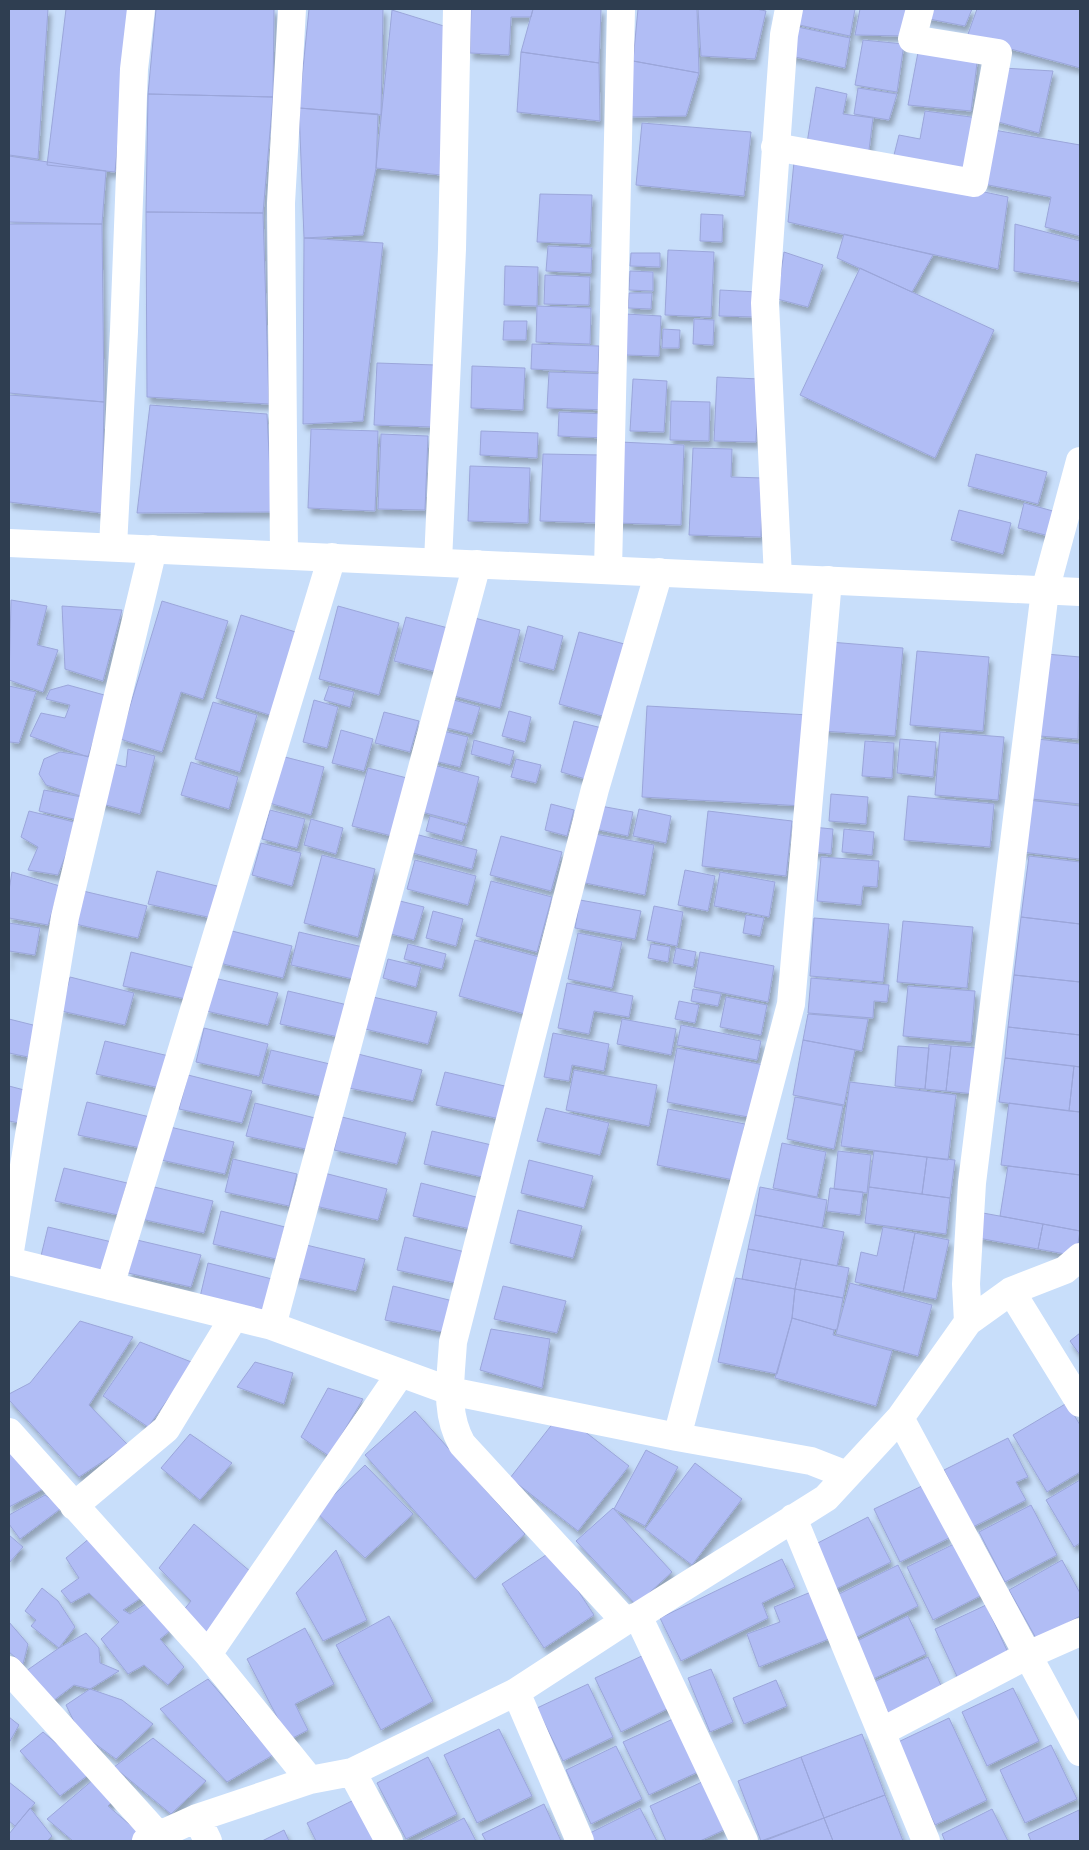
<svg xmlns="http://www.w3.org/2000/svg" width="1089" height="1850" font-family="'Fira Sans Condensed',sans-serif">
	<style>
		.building { fill: #b1bdf5; stroke: #9ba6da; filter: url(#shadow) }
		.lines { fill: none; stroke-linecap: round; stroke-linejoin: round }
		.minor { stroke: #fff; stroke-width: 28 }
		.tertiary { stroke: #fff; stroke-width: 28 }
	</style>
	<defs>
		<filter id="shadow"><feDropShadow dx="3" dy="5.5" stdDeviation="2.5" flood-color="#0004"/></filter>
	</defs>
	<rect width="100%" height="100%" fill="#c8defa"/>
	<path class="building" d="M9,9h39l-10,150 -29,-4z
		M66,9h65l-16,163 -68,-7z
		M156,9h118l-1,88 -125,-3z
		M309,9h74l-2,106 -82,-7z
		M471,9h62l-2,8h-20l-2,38 -39,-2z
		M533,9h68l-2,54 -78,-11z
		M638,9h59l2,64 -66,-12z
		M698,9h58l10,2 -11,48 -54,-3z
		M793,9h62l-5,27 -60,-13z
		M860,9h53l-7,27 -51,-1z
		M926,9h46l-7,17 -41,-8z
		M977,9h103v59l-113,-31z
		M392,10l55,17 -6,148 -65,-7z
		M788,25l62,13 -5,30 -59,-13z
		M863,40l41,4 -7,48 -42,-7z
		M919,47l59,8 -7,56 -63,-6z
		M521,52l78,11 1,58 -83,-9z
		M633,61l66,12 -13,43 -58,1z
		M1003,68l50,3 -14,62 -48,-13z
		M816,87l31,7 -4,20 30,4 -5,40 -61,-15z
		M858,88l39,6 -8,26 -35,-6z
		M148,94l125,3 -10,116 -117,-1z
		M299,108l79,6 -2,54 -13,67 -59,3z
		M925,111l54,7 -8,61 -79,-16 7,-28 21,4z
		M642,123l109,9 -7,64 -108,-11z
		M994,130l86,15v91l-35,-9 6,-30 -68,-13z
		M795,152l213,45 -10,72 -210,-47z
		M9,156l97,15 -4,53 -93,-2z
		M540,194l52,1 -2,49 -53,-2z
		M146,212l117,1 6,191 -122,-7z
		M701,214l22,1 -1,27 -22,-1z
		M9,224h93l2,178 -95,-9z
		M1015,224l65,17v41l-66,-11z
		M844,234l89,21 -21,37 -75,-34z
		M304,238l79,5 -20,178 -60,3z
		M548,246l44,2 -1,25 -45,-2z
		M668,250l46,2 -3,65 -46,-2z
		M784,252l39,13 -15,42 -31,-8z
		M631,253h29v14l-30,-1z
		M505,266l33,1 -1,39 -33,-1z
		M860,268l134,62 -59,128 -135,-63z
		M630,271l23,1v19l-24,-1z
		M545,275l45,2 -1,28 -45,-1z
		M720,290l38,2 -1,25 -38,-1z
		M629,293h23l-1,16 -23,-1z
		M537,306l54,2 -1,36 -54,-2z
		M626,314l35,2 -2,40 -35,-1z
		M694,319l20,1 -1,25 -20,-1z
		M504,321h23l-1,19h-23z
		M663,329l17,1 -1,18h-17z
		M532,344l67,2 -1,26 -67,-3z
		M377,363l59,2 -3,62 -59,-2z
		M472,366l53,2 -2,42 -52,-2z
		M549,372l60,2 -1,36 -61,-2z
		M717,377l42,2 -3,63 -42,-1z
		M633,379l34,2 -3,51 -34,-1z
		M9,395l95,7 -2,111 -93,-11z
		M671,401l39,1 -1,39 -39,-1z
		M150,405l117,9 5,98 -135,1z
		M559,412l48,2 -1,24 -48,-2z
		M311,429l67,2 -3,80 -67,-3z
		M481,431l57,2 -1,25 -57,-3z
		M381,434l47,2 -3,74 -47,-1z
		M620,442l64,3 -3,80 -65,-2z
		M693,448l39,1 -1,28 32,1 -2,59 -72,-2z
		M543,454l58,1 -3,68 -58,-2z
		M976,454l71,18 -9,32 -70,-18z
		M470,466l60,2 -2,55 -60,-2z
		M1024,503l36,10 -7,24 -35,-9z
		M959,510l52,13 -8,31 -52,-14z
		M11,600l36,6 -10,39 21,5 -15,42 -34,-12z
		M162,601l66,20 -25,78 -22,-7 -19,60 -42,-13z
		M62,606l60,4 -19,71 -38,-12z
		M338,606l61,17 -20,72 -60,-16z
		M241,615l61,19 -26,83 -60,-19z
		M406,617l46,12 -11,44 -47,-12z
		M471,617l49,13 -20,78 -50,-13z
		M528,626l35,10 -9,34 -35,-9z
		M579,632l53,14 -19,73 -54,-15z
		M830,642l73,6 -8,88 -72,-5z
		M917,651l72,6 -6,74 -73,-6z
		M1046,654l34,3 -2,82 -39,-3z
		M68,685l40,11 -20,61 -58,-21 11,-23 24,5 5,-13 -24,-6 4,-9z
		M9,686l27,6 -17,51 -10,-1z
		M329,686l25,6 -4,15 -26,-7z
		M450,699l30,8 -8,27 -29,-7z
		M314,700l24,7 -11,41 -24,-6z
		M213,702l44,13 -17,57 -45,-13z
		M647,706l162,9 -5,91 -162,-9z
		M509,711l22,6 -6,25 -23,-6z
		M384,712l35,9 -9,31 -35,-9z
		M574,721l36,9 -14,52 -35,-10z
		M341,730l32,9 -9,32 -32,-8z
		M439,730l29,7 -8,30 -30,-7z
		M940,732l64,5 -6,63 -63,-5z
		M900,739l36,3 -3,35 -36,-4z
		M1038,739l42,5v60l-49,-5z
		M474,740l40,11 -4,14 -39,-11z
		M865,741l29,2 -2,35 -30,-2z
		M128,749l27,7 -15,58 -42,-11 11,-40 17,4z
		M60,752l39,6 -12,40 -41,-13 -7,-11 5,-15z
		M281,756l43,11 -13,48 -42,-12z
		M516,759l25,6 -5,18 -25,-6z
		M191,762l47,15 -9,32 -48,-14z
		M430,764l49,13 -12,47 -49,-13z
		M368,768l39,10 -15,58 -40,-10z
		M44,790l43,8 -9,22 -39,-9z
		M831,794l37,3 -2,27 -37,-3z
		M908,796l86,8 -4,43 -86,-7z
		M1028,800l52,6v53l-58,-7z
		M551,804l23,6 -7,26 -22,-6z
		M595,805l38,7 -5,24 -38,-8z
		M639,809l32,7 -5,27 -33,-7z
		M270,810l35,9 -8,29 -35,-9z
		M29,811l49,12 -20,52 -30,-5 10,-23 -17,-10z
		M708,811l84,10 -6,55 -84,-10z
		M430,816l36,10 -4,15 -36,-10z
		M311,819l32,9 -7,26 -32,-9z
		M812,827l21,2 -2,25 -21,-2z
		M844,829l30,3 -2,23 -30,-3z
		M590,833l64,12 -9,50 -65,-13z
		M415,834l62,16 -5,19 -63,-17z
		M501,836l61,16 -11,39 -61,-16z
		M261,843l40,10 -9,33 -40,-11z
		M322,855l53,14 -17,68 -54,-14z
		M1029,856l51,6v62l-59,-7z
		M821,857l58,4 -2,26 -14,-1 -2,19 -44,-4z
		M415,860l61,16 -8,29 -61,-16z
		M685,870l30,6 -7,35 -30,-6z
		M157,871l64,16 -9,31 -64,-14z
		M12,872l48,14 -12,39 -39,-7v-28z
		M720,872l55,10 -6,35 -55,-11z
		M491,881l61,16 -15,55 -61,-16z
		M83,891l64,15 -9,32 -63,-14z
		M396,900l28,7 -10,33 -27,-7z
		M580,900l61,11 -6,28 -60,-11z
		M654,906l29,6 -6,34 -30,-6z
		M433,911l30,8 -7,27 -30,-8z
		M746,915l18,3 -4,18 -17,-3z
		M1021,917l59,7v58l-66,-7z
		M814,918l75,6 -6,58 -73,-6z
		M903,921l70,6 -6,61 -70,-6z
		M9,923l31,5 -5,27 -26,-4v14z
		M228,930l64,16 -9,32 -64,-15z
		M299,932l64,15 -10,32 -62,-14z
		M578,933l44,9 -10,46 -44,-9z
		M475,940l72,19 -15,57 -73,-20z
		M408,944l38,10 -4,15 -38,-10z
		M651,944l19,3 -2,15 -20,-4z
		M676,948l20,4 -3,15 -20,-4z
		M131,952l64,16 -9,31 -63,-13z
		M700,952l74,14 -6,36 -74,-15z
		M388,959l33,8 -5,20 -33,-9z
		M1014,975l66,7v53l-72,-8z
		M70,977l64,16 -9,32 -64,-14z
		M214,978l64,15 -10,32 -62,-14z
		M811,978l78,7 -2,17 -13,-1 -1,17 -65,-5z
		M567,983l66,13 -4,21 -35,-6 -5,23 -31,-6z
		M908,986l67,5 -4,51 -68,-6z
		M693,989l28,5 -3,12 -27,-5z
		M288,991l64,15 -9,32 -63,-14z
		M373,997l64,15 -9,32 -63,-15z
		M726,997l41,8 -6,30 -41,-8z
		M679,1001l20,4 -4,18 -20,-4z
		M808,1014l60,5 -6,32 -59,-11z
		M9,1019l28,7 -9,31 -19,-4z
		M622,1019l54,10 -5,26 -54,-11z
		M681,1025l80,16 -4,19 -80,-15z
		M1008,1027l72,8v32l-75,-9z
		M204,1028l64,16 -9,32 -63,-14z
		M553,1033l56,11 -5,27 -32,-6 -3,16 -25,-4z
		M803,1040l52,10 -11,55 -51,-10z
		M105,1041l64,15 -9,32 -64,-14z
		M929,1044l22,2 -5,45 -21,-2z
		M898,1046l31,2 -4,41 -30,-3z
		M951,1046l27,2 -4,46 -28,-3z
		M677,1048l92,18 -10,53 -92,-17z
		M271,1050l63,15 -9,32 -63,-14z
		M358,1054l64,16 -9,31 -64,-13z
		M1005,1058l69,8 -5,45 -70,-9z
		M1074,1066l6,1v45l-11,-1z
		M574,1070l83,15 -8,41 -83,-16z
		M445,1072l64,15 -9,32 -64,-14z
		M188,1075l64,16 -10,32 -63,-14z
		M850,1082l106,13 -8,65 -107,-14z
		M9,1086l19,5 -9,32 -10,-2z
		M795,1097l48,9 -9,43 -47,-10z
		M87,1102l63,15 -9,31 -63,-13z
		M255,1103l64,16 -9,31 -64,-14z
		M1009,1103l71,9v63l-79,-10z
		M546,1108l63,15 -9,32 -63,-14z
		M668,1109l77,15 -11,56 -77,-15z
		M342,1117l64,16 -9,31 -63,-14z
		M170,1127l64,15 -9,32 -64,-14z
		M432,1131l64,15 -9,32 -63,-14z
		M782,1143l44,9 -9,45 -44,-9z
		M838,1151l33,4 -4,38 -33,-4z
		M874,1151l53,6 -5,37 -53,-7z
		M927,1157l28,3 -5,38 -28,-4z
		M233,1159l64,15 -8,32 -64,-14z
		M529,1160l64,16 -9,32 -63,-15z
		M1008,1166l72,9v56l-80,-15z
		M64,1168l63,15 -9,32 -63,-14z
		M324,1173l63,16 -9,31 -63,-14z
		M421,1183l63,16 -9,31 -62,-14z
		M150,1186l63,15 -9,32 -63,-14z
		M760,1187l67,13 -5,28 -67,-13z
		M869,1187l81,11 -4,36 -81,-11z
		M830,1188l33,4 -3,23 -33,-4z
		M518,1210l64,16 -9,32 -63,-15z
		M221,1211l64,16 -9,32 -63,-15z
		M983,1213l60,11 -5,25 -60,-11z
		M755,1215l89,17 -7,34 -89,-17z
		M1043,1224l37,7 -4,25 -38,-7z
		M48,1227l64,15 -9,32 -63,-14z
		M883,1227l32,6 -12,59 -48,-10 6,-30 16,4z
		M915,1233l34,7 -13,59 -33,-7z
		M405,1237l64,16 -9,31 -63,-14z
		M137,1240l64,15 -10,32 -63,-14z
		M302,1244l63,15 -9,32 -63,-14z
		M748,1249l53,10 -6,30 -53,-10z
		M801,1259l48,9 -6,30 -48,-9z
		M208,1263l64,16 -9,32 -63,-14z
		M736,1278l59,11 -3,29 -15,56 -59,-12z
		M850,1283l82,22 -14,51 -82,-22z
		M393,1286l64,16 -9,31 -63,-13z
		M503,1286l63,15 -9,32 -63,-14z
		M795,1289l48,9 -6,31 -3,1 -42,-12z
		M792,1318l42,12 -1,5 59,16 -16,55 -101,-28z
		M80,1321l53,16 -44,68 39,40 -49,32 -70,-77v-6l21,-11z
		M491,1329l59,10 -8,49 -62,-18z
		M1080,1333v22l-10,-14z
		M140,1342l54,21 -46,64 -45,-31z
		M255,1362l38,11 -9,31 -47,-17z
		M328,1388l35,11 -34,57 -28,-19z
		M1067,1403l13,22v47l-33,20 -34,-57z
		M415,1411l110,123 -50,45 -110,-124z
		M561,1413l68,53 -51,65 -68,-53z
		M190,1434l42,29 -32,37 -39,-32z
		M1008,1438l20,39 -12,5 10,18 -53,27 -29,-57z
		M9,1445l38,42 -38,20z
		M646,1450l32,17 -33,59 -31,-17z
		M695,1463l47,36 -50,66 -47,-36z
		M365,1465l48,49 -48,44 -49,-46z
		M1080,1480v63l-6,4 -28,-47z
		M924,1485l25,53 -49,24 -26,-53z
		M45,1495l18,12 -43,32 -11,-15v-9z
		M1031,1505l26,50 -52,27 -26,-50z
		M613,1508l59,64 -36,33 -60,-64z
		M868,1517l23,45 -57,28 -22,-44z
		M194,1524l57,48 -42,66 -27,-26 9,-11 -32,-33z
		M9,1535l14,12 -14,16z
		M91,1537l53,59 -21,14 7,4 17,-11 23,28 -10,8 24,28 -16,18 -24,-20 -16,9 -27,-35 18,-17 -30,-29 -18,10 -10,-12 18,-13 -13,-20z
		M956,1543l26,52 -49,25 -26,-53z
		M336,1550l31,70 -44,21 -27,-48z
		M552,1551l42,64 -50,33 -42,-64z
		M782,1559l13,28 -33,16 6,15 -87,43 -21,-43z
		M1062,1560l18,33v23l-43,24 -28,-50z
		M898,1565l20,41 -65,33 -20,-42z
		M42,1588l16,13 17,26 -16,21 -28,-22 5,-6 -11,-9z
		M811,1592l18,47 -70,28 -12,-33 33,-12 -6,-15z
		M986,1605l25,54 -51,24 -25,-54z
		M389,1616l44,85 -52,29 -45,-85z
		M908,1616l18,38 -53,25 -18,-37z
		M9,1622l19,22 -5,20 -14,-12z
		M305,1628l29,56 -39,20 13,26 -19,10 -42,-81z
		M86,1633l13,15 1,15 19,8 -29,18 -16,-4 -21,16 -27,-30 33,-23z
		M646,1654l25,53 -50,25 -26,-54z
		M928,1657l17,37 -54,25 -17,-37z
		M711,1669l22,53 -23,10 -22,-54z
		M208,1679l65,76 -46,27 -67,-73z
		M776,1680l11,26 -43,18 -11,-26z
		M588,1684l25,53 -50,24 -26,-53z
		M1013,1688l26,53 -52,25 -25,-54z
		M90,1689l32,11 31,24 -37,35 -37,-27 -13,-27z
		M9,1717l10,8 -10,18z
		M675,1718l25,53 -51,24 -26,-53z
		M949,1718l38,82 -52,25 -39,-82z
		M499,1729l33,67 -55,27 -33,-68z
		M43,1732l48,41 -31,23 -40,-45z
		M862,1734l23,61 -61,23 -23,-61z
		M153,1738l53,43 -35,33 -57,-47z
		M1051,1745l26,54 -52,24 -25,-53z
		M616,1746l26,53 -51,25 -25,-54z
		M428,1757l29,57 -51,25 -29,-56z
		M801,1757l23,61 -63,23 -23,-60z
		M94,1779l22,19 -8,8 34,29 -11,6h-58l-26,-22z
		M9,1782l26,21 -20,23 -6,-5z
		M702,1782l22,48 -24,11h-34l-16,-35z
		M885,1795l18,46h-70l-9,-23z
		M358,1798l21,43h-63l-9,-18z
		M544,1804l17,37h-75l-4,-7z
		M30,1808l22,28 -5,5h-38v-7z
		M640,1808l17,33h-63l-4,-8z
		M992,1809l16,32h-63l-3,-7z
		M1079,1810l1,31h-49l-3,-7z
		M464,1818l12,23h-58z
		M824,1818l9,23h-69z
		M284,1830l5,11h-27z"/>
	<g class="lines">
		<path class="minor" d="M775,147l199,36 24,-130 -86,-14 8,-30
			M113,547l11,-216 10,-262 7,-60
			M284,555l-3,-352 11,-194
			M438,562l14,-313 5,-240
			M608,570l13,-561
			M778,578l-13,-275 19,-268 5,-26
			M9,1257l56,-340 88,-368
			M9,1261l263,65 178,65 227,46 134,24 36,14
			M110,1286l222,-729
			M1011,1291l69,112
			M968,1322l-2,-38 6,-101 73,-592 35,-130
			M272,1326l205,-762
			M900,1418l180,334
			M9,1432l199,222 102,126
			M677,1437l114,-433 37,-424
			M74,1506l92,-77 68,-112
			M793,1518l133,323
			M638,1616l106,225
			M625,1621l-163,-177c-18,-32 -11,-66 -9,-102l142,-553 64,-217
			M208,1654l192,-280
			M9,1670l149,165
			M516,1692l64,149
			M881,1732l147,-77 52,-23
			M352,1772l37,69
			M197,1818l11,23
			M146,1841l51,-23 113,-38 42,-8 164,-80 109,-71 13,-5 188,-118 74,-80 68,-96 43,-31 54,-21 15,-13"/>
		<path class="tertiary" d="M9,543l1071,49"/>
	</g>
	<rect width="1089" height="1850" fill="none" stroke="#2f3e51" stroke-width="20"/>
</svg>
